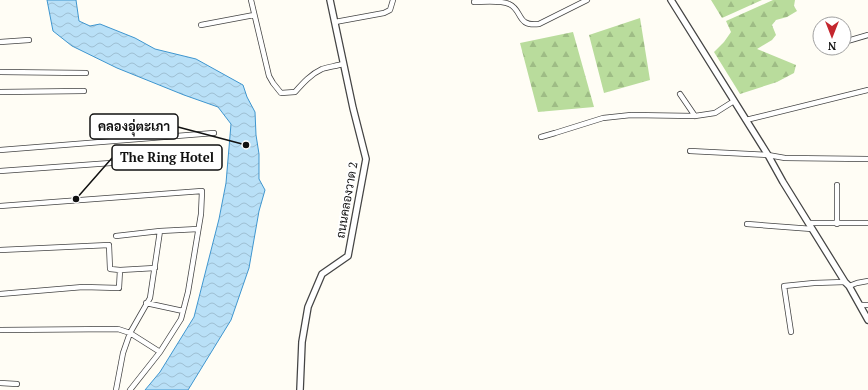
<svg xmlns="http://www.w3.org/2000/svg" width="868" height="390" font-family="'PT Serif',Sarabun,serif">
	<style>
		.forest { fill: url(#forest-firs) }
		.water { fill: url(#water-waves); stroke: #3f96cf }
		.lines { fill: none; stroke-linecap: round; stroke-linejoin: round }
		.minor-casing { stroke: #444; stroke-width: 6 }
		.tertiary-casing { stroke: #444; stroke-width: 8 }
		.minor { stroke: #fff; stroke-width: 4.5 }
		.tertiary { stroke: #fff; stroke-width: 5.5 }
		.labels { text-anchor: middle; stroke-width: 4; stroke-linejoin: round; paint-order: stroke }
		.street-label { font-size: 12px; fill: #111; stroke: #fff }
		.leader { fill: none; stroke: #111; stroke-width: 1.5 }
		.callout-dot { fill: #111; stroke: #fff; stroke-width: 1.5 }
		.callout { fill: #fff; stroke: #111; stroke-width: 1.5 }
		.callout-label { font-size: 13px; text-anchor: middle; font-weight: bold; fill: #111 }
	</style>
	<defs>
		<pattern id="forest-firs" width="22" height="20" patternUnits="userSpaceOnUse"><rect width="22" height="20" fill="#b9dc9c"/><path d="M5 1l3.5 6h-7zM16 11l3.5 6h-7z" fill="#9ebc85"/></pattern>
		<pattern id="water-waves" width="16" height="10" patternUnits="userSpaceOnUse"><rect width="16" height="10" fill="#b9e0f7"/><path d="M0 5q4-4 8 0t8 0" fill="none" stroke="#9ebfd3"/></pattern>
	</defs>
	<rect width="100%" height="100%" fill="#fffdf5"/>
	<path class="forest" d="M711,0h51l-40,18z
		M773,0h22l-1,6 3,5 -10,6 -11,3 -4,5 4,10 -4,5 -15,9 39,16 -2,8 -17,9 -37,12 -26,-42 10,-10 7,-10 -5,-11z
		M640,18l10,62 -46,13 -15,-58z
		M573,32l21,75 -56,5 -18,-69z"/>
	<path class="water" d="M47,0h29l3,21 11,5 10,-2 35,14 20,11 41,10 47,26 4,12 8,15 1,23 3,19v25l6,11 -6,21 -10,57 -18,52 -43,70h-43l15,-18 34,-55 25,-98 7,-36 5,-59 -13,-17 -34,-12 -67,-27 -45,-22 -19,-15z"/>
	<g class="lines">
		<defs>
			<path id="minor" d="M251,0l18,76 4,7 8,10 14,-1c8,-9 16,-18 27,-23 6,-2 14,-3 21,-5
				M474,2c9,0 26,-2 35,2 14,6 7,23 30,20l48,-24
				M335,22l49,-9 6,-3 3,-10
				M201,25l53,-10
				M0,42l29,-2
				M844,42l24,-7
				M0,72l86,1
				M0,92l84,-1
				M680,94l15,22
				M746,120l122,-30
				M541,137l14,-4 48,-15 28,-3 64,1 20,-3 19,-12
				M0,150l214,-17
				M690,151l78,4 17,3 83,1
				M0,171l208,-15
				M837,185v39
				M0,206l202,-15 -1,23 -13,78 -7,27 -21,33 -30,38
				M809,223h59
				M747,224l65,5
				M116,236l44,-5 38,-2
				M0,250l109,-5 1,24 10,1 35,-2
				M849,286l8,-3 11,-2
				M0,294l83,-7 36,1 1,-18
				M146,303l37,8
				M860,305h8
				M0,330l118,-1 12,4 30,19
				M791,332l-7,-46 30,-3 31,-1
				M0,383l17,1
				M116,390l7,-37 7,-20 20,-35 10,-67"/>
			<path id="tertiary" d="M671,0l97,155 15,27 62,100 4,4 19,34
				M300,390l2,-48 6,-35 14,-33 26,-18 18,-97 -13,-51 -23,-108"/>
		</defs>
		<use href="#minor" class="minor-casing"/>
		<use href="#tertiary" class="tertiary-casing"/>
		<use href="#minor" class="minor"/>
		<use href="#tertiary" class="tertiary"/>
	</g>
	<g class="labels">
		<g class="street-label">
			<text transform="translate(347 200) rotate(-80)" y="4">ถนนคลองวาด 2</text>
		</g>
	</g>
	<path class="leader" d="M246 145L178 127M76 199L112 158"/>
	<g class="callout-dot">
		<circle cx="246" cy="145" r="4"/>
		<circle cx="76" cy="199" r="4"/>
	</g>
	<g class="callout">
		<rect x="90" y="114" width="88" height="25" rx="4"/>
		<rect x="112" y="145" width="110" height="25" rx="4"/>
	</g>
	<g class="callout-label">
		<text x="134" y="131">คลองอุ่ตะเภา</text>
		<text x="167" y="162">The Ring Hotel</text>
	</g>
	<g transform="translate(832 36) rotate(180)"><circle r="19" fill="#ffffff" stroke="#a0a0a0"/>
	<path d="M0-3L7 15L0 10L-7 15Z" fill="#c4262e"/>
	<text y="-6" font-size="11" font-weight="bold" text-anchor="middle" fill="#111111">N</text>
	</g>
</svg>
